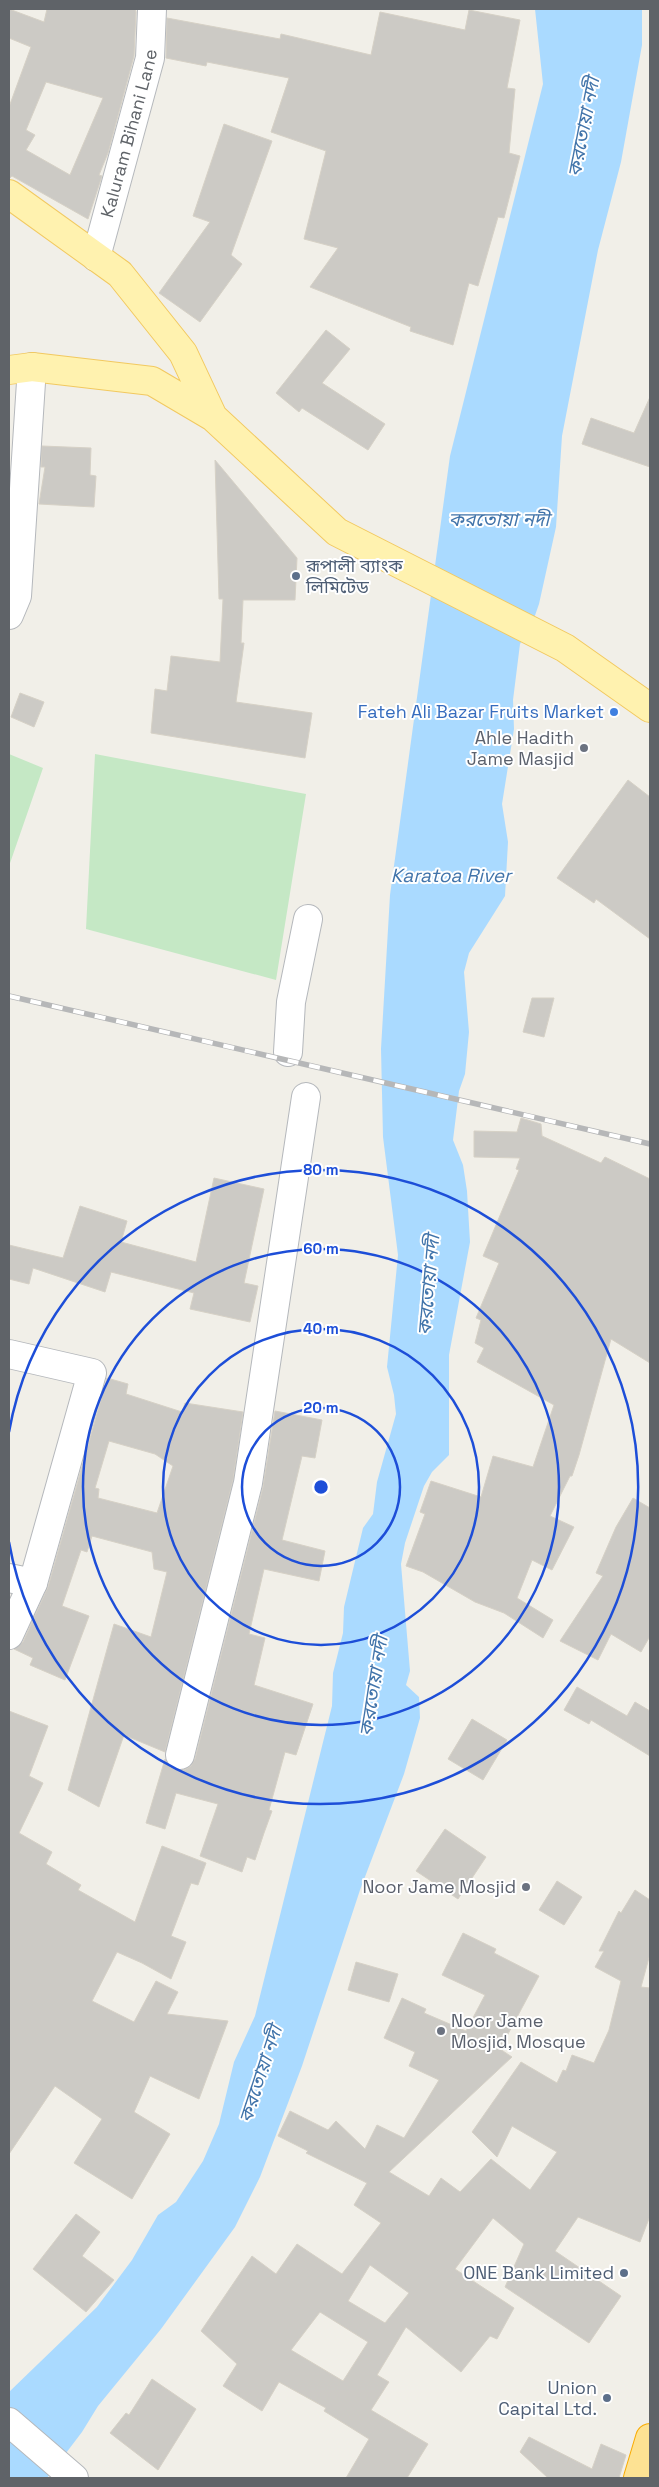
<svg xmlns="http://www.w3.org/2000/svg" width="659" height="2487" font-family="'Space Grotesk','Noto Sans Bengali',sans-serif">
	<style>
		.green { fill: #c5e8c5 }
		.water { fill: #aadaff }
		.building { fill: #cccac5; stroke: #d6d1c6; fill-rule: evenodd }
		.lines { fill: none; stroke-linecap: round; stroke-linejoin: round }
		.minor-casing { stroke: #b5b8bc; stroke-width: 30 }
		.major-casing { stroke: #f2c960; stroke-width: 30 }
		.highway-casing { stroke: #f9ab00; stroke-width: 30 }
		.minor { stroke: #fff; stroke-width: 28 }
		.major { stroke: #fff2af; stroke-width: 28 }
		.highway { stroke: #fde293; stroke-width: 28 }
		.rail-casing { stroke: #b6b7b8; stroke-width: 5.5 }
		.rail { stroke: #fff; stroke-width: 4; stroke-dasharray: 11; stroke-linecap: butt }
		.ring { fill: none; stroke: #1d4ed8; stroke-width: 2.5 }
		.service-dot { fill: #5c6f8a; stroke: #fff; stroke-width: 2 }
		.shop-dot { fill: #3f7fe0; stroke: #fff; stroke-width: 2 }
		.worship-dot { fill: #6b7280; stroke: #fff; stroke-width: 2 }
		.labels { text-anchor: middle; stroke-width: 4; stroke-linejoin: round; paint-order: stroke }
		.street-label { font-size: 18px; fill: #5f6368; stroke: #fff }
		.service-label { font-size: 18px; fill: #4e5e75; stroke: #fff; text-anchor: end }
		.shop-label { font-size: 18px; fill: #366cbe; stroke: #fff; text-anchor: end }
		.worship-label { font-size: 18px; fill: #5b616d; stroke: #fff; text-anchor: end }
		.water-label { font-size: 19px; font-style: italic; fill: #4174aa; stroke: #fff }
		.centre { fill: #1d4ed8; stroke: #fff; stroke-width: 2.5 }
		.ring-label { font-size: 15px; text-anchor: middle; font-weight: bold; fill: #1d4ed8; stroke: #fff; stroke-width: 4; stroke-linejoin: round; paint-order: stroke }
	</style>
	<rect width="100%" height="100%" fill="#f1efe8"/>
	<path class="green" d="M9,754l34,14 -34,98z
		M95,754l211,40 -30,186 -190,-51z"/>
	<path class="water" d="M535,9h107v36l-21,117 -23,88 -36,186 -6,91 -17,77 -7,20 -12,20 -7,56 1,29 -12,75 6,38 -3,54 -36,57 -5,19 5,60 -4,42 -6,17 -6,49 10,25 4,26 3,51 -21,113v100l-17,17 -8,14 -19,57 -4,21 9,107 -4,14 13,12 1,21 -16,56 -44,116 -58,176 -42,111 -25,50 -74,102 -63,77 -16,26 -35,46h-38v-86l88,-85 35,-47 26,-45 18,-13 27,-41 16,-37 15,-62 21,-46 77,-310 1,-33 10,-40 1,-26 19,-79 10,-14 4,-32 19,-68 -2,-19 -7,-28 11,-112 -15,-118 -2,-88 9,-154 60,-439 93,-372z"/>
	<path class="building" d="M9,9l35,13 3,-13h88l1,3 -2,44 -26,97 -9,22 3,1 -14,43 -76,-43 -3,3v-72l22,-60 -22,-9zM46,82l57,16 -33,77 -44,-25 9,-15 -9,-5z
		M469,10l51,10 -13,68 8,1 -6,64 11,3 -16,62 -6,-1 -20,69 -9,-3 -16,62 -43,-14 1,-4 -101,-40 28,-39 -34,-9 22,-88 -55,-19 18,-54 -82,-16 -1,4 -40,-8 1,-40 113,21 1,-5 90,21 9,-43 85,18z
		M224,124l48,17 -41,114 11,9 -42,58 -41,-29 51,-71 -17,-6z
		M326,330l24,19 -28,34 63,41 -17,26 -66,-42 -3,4 -23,-19z
		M650,397v70l-68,-23 9,-26 43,15z
		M42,446l49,2 -1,27 6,1 -2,31 -55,-3 6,-37h-4z
		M215,460l82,98 -2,42h-52l-2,43h3l-8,59 76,11 -7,45 -154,-25 4,-44 12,2 4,-35 49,6 3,-63h-4z
		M20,693l24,9 -10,25 -23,-10z
		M628,780l22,17v142l-54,-40 -2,4 -37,-25z
		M532,998h22l-10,39 -21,-5z
		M521,1118l20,6 1,12 59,27 4,-6 45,22v184l-39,-24 -32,116 -7,21h-2l-20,40 24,11 -22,43 -20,-10 -15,38 36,22 -10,18 -39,-25 -29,-11 -52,-30 -17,-6 19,-52 -5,-2 11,-31 50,16 12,-41 40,11 21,-62 -77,-43 7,-14 -9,-5 6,-23 -5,-2 23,-55 -16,-7 36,-86 -3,-1 4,-11 -46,-1v-26l43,1z
		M214,1178l50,11 -20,94 14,3 -8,36 -60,-13 4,-16 -83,-21 -6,20 -72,-24 -4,16 -20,-5v-34l54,13 17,-52 47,15 -6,21 75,20z
		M107,1378l21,6 -2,10 56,18 3,-9 58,9 -10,68 -68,272 -41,-17 -25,72 -31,-17 46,-166 37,13 16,-65 -13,-3 -2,-17 -60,-16 -5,16 -6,-2 -19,56 27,10 -24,64 -35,-15 3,-7 -19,-9 9,-7 25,-55zM109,1441l46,13 18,12 -16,47 -59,-15 1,-9 -4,-1z
		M275,1411l47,9 -7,38 -13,-2 -20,84 43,11 -6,30 -55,-12 -15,65 16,4 -11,47 59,19 -17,51 -11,-3 -16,58 3,1 -8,22 -9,27 -8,-3 -5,15 -42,-16 18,-52 -42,-11 -11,36 -19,-6 19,-64 5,8 7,3h7l7,-4 4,-7 68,-272z
		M633,1498l17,10v128l-9,16 -30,-18 -13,26 -38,-19 43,-65 -7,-3 20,-46z
		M577,1687l50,29 8,-14 15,9v45l-59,-36 -2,4 -25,-14z
		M9,1711l39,15 -19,50 14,7 -24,50 33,19 -6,12 35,21 -3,5 57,32 27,-76 44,17 -8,22 -7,-2 -20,53 15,6 -15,37 -29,-16 -25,-11 -25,49 42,21 22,-41 22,11 -11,22 61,7 -29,78 -49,-23 -16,36 36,22 -38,65 -58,-36 28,-44 -47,-33 -46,68z
		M472,1719l35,21 -24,40 -35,-21z
		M445,1829l41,28 -28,42 -42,-28z
		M557,1881l25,16 -18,28 -25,-15z
		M635,1890l15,10v54l-9,33 9,1v228l-10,26 -62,-25 -23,34 66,45 -32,47 -84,-56 19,-43 -31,-26 -38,51 59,39 -17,31 -7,-3 -29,36 -55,-45 -29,48 12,7 -18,28 57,34 -21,34h-61l23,-39 -45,-28 2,-3 -47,-26 -17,29 -39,-25 14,-22 -36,-33 51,-75 24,18 21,-30 45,30 39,-51 -27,-18 13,-22 -61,-30 2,-2 -30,-15 12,-25 38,19 8,-9 29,28 12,-24 27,13 35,-58 -30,-14 6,-14 -31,-14 18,-40 24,11 -2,4 42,18 19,-36 -43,-20 21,-42 33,16 -2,4 45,23 -39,73 12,8 -123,115 40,24 12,-18 19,14 31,-33 39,31 27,-38 -45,-26 -15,31 -25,-25 49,-70 36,21 6,-13 3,1 6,-16 22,8 15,-33 12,-49 -26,-14 9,-16h-5l20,-40 2,2zM370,2265l39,28 -24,30 -37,-22zM320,2312l48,30 -25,39 -52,-31z
		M356,1962l42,12 -9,28 -41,-12z
		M76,2214l24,18 -18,24 32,24 -28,32 -53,-43z
		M152,2379l44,30 -38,61 -48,-37 16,-20 3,2z
		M529,2437l63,32 9,-25 25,11 -7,23h-71l-28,-26z"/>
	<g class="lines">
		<defs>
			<g id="minor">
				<path id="s1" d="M96,257l54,-199 2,-49"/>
				<path d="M9,615l8,-19 15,-229"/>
				<path d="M288,1052l3,-50 17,-83"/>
				<path d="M9,1354l83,19 -59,210 -24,52"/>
				<path d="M9,1578l24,5"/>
				<path d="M180,1755l68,-272 58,-386"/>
				<path d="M9,2422l65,56"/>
			</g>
			<path id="major" d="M9,194l111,80 63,79 30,64
				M9,370l23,-3 120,14 61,36 124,115 228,116 85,60"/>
			<path id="highway" d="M638,2478l12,-40"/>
		</defs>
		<use href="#minor" class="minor-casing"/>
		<use href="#major" class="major-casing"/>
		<use href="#highway" class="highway-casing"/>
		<use href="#minor" class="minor"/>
		<use href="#major" class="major"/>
		<use href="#highway" class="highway"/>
		<defs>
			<path id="rail" d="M9,996l641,148"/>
		</defs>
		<use href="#rail" class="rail-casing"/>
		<use href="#rail" class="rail"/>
	</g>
	<g class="ring">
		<circle cx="321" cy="1487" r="79"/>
		<circle cx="321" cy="1487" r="158"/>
		<circle cx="321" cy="1487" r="238"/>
		<path d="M9 1432A317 317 0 1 1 9 1542"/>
	</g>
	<g class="service-dot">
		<circle cx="296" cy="576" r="5"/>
		<circle cx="624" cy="2273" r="5"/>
		<circle cx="607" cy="2398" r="5"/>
	</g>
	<circle class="shop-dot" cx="614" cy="712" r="5"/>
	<g class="worship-dot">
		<circle cx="584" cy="748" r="5"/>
		<circle cx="526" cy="1887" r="5"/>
		<circle cx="441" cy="2031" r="5"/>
	</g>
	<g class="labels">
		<g class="street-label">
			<text dy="6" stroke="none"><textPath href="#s1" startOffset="128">Kaluram Bihani Lane</textPath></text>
		</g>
		<g class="service-label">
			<text x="306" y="572" text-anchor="start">রূপালী ব্যাংক<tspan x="306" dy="21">লিমিটেড</tspan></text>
			<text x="614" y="2279">ONE Bank Limited</text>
			<text x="597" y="2394">Union<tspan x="597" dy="21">Capital Ltd.</tspan></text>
		</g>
		<g class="shop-label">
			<text x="604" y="718">Fateh Ali Bazar Fruits Market</text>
		</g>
		<g class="worship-label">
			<text x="574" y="744">Ahle Hadith<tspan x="574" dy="21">Jame Masjid</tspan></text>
			<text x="516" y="1893">Noor Jame Mosjid</text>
			<text x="451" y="2027" text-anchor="start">Noor Jame<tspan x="451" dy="21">Mosjid, Mosque</tspan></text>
		</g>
		<g class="water-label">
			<text transform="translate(583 127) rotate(-79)" y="7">করতোয়া নদী</text>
			<text x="499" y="526">করতোয়া নদী</text>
			<text x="451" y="882">Karatoa River</text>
			<text transform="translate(428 1285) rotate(-85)" y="7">করতোয়া নদী</text>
			<text transform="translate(373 1686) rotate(-81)" y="7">করতোয়া নদী</text>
			<text transform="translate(260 2074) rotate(-72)" y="7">করতোয়া নদী</text>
		</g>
	</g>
	<circle cx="321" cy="1487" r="8" class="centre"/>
	<g class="ring-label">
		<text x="321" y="1175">80 m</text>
		<text x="321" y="1254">60 m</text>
		<text x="321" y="1334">40 m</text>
		<text x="321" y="1413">20 m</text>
	</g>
	<rect width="659" height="2487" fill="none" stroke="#5f6368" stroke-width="20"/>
</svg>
